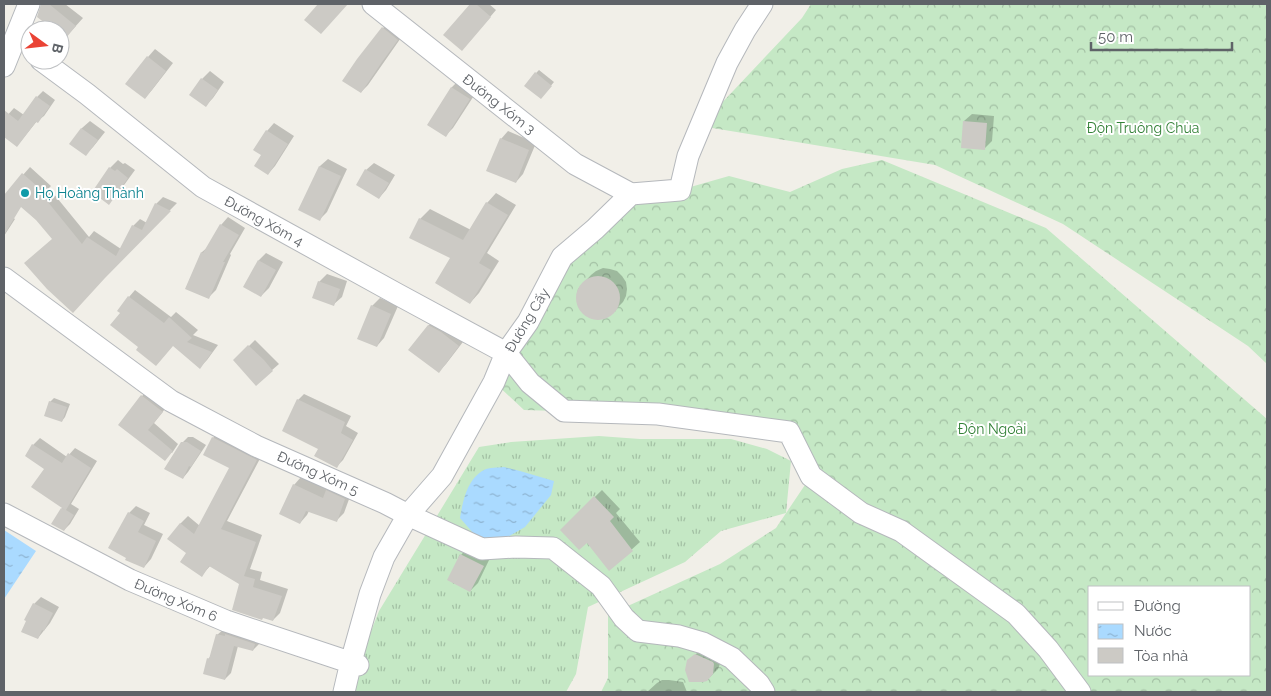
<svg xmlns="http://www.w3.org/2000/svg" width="1271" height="696" font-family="Raleway,sans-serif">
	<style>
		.grass { fill: url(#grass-tufts) }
		.forest { fill: url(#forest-crowns); fill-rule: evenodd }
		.water { fill: url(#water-ripples) }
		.shadow { fill: #0003 }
		.building { fill: #cccac5 }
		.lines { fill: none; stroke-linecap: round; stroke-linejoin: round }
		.minor-casing { stroke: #b5b8bc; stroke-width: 23 }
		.minor { stroke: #fff; stroke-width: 21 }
		.culture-dot { fill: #0f9aa8; stroke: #fff; stroke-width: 2 }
		.labels { text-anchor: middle; stroke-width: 4; stroke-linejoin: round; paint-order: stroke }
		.street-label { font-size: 14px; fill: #5f6368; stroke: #fff }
		.park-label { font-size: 14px; fill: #348238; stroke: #fff }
		.culture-label { font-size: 14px; fill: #0d838f; stroke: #fff; text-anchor: start }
	</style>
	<defs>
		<pattern id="grass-tufts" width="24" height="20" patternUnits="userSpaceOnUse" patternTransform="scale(1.25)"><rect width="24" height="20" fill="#c5e8c5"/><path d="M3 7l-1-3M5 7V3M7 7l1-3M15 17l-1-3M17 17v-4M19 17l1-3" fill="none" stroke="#a3c0a4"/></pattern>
		<pattern id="forest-crowns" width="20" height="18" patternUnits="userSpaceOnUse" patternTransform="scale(1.25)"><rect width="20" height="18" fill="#c5e8c5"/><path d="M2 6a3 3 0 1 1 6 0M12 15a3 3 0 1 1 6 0" fill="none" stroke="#a3c0a4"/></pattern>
		<pattern id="water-ripples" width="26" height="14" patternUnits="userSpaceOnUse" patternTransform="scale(1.25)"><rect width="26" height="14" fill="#aadaff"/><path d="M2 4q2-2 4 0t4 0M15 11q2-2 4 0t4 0" fill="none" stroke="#8eb4d2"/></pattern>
	</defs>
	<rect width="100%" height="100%" fill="#f1efe8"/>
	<path class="grass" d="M599,436l41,3h91l36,10 24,12 -5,52 -65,18 -36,31 -97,45 -12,67 -10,18h-219l32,-81 100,-164 32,-5z"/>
	<path class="forest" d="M811,4h456v360l-19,-18 -185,-122 -128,-59 -235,-39 102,-108z
		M882,160l164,68 221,191v273h-666l7,-14v-63l112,-51 56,-36 35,-52 -22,-44 -131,-18 -134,-4 -30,-28 68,-125 69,-63 49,-4 49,-14 61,16 52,-23zM1090,587h160v88h-160z"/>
	<path class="water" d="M504,467l16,4 34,10 -3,14 -26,32 -21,12 -14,4 -16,-9 -14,-16c3,-17 7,-39 24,-48 5,-3 14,-2 20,-3z
		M4,530l32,21 -32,48z"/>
	<path class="shadow" d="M42,4h23l18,14 -18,20 -5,-5v-3h-4l-14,-21z
		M472,4h17l7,6 -28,33 -23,-8z
		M390,21l15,11 -37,53 -7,7 22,-64z
		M155,49l18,14 -21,27 -7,8 3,-41z
		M539,70l15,12 -10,12 -8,-21z
		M210,71l14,11 -11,16 -7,7 -15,-11 11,-15z
		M459,80l18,11 -24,37 -7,7 -18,-10 24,-38z
		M43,91l12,9 -11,16 -7,5 -20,25 -13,-11v-16l10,-11 10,7 13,-18z
		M972,114l22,2 -2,25 -8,8 -20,-28z
		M90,121l15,11 -12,15 -7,7 -15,-10 11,-16z
		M274,123l20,13 -19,30 -7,8 -5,-19 -8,-5 12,-19z
		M508,131l28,12 -13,31 -7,8 -15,-43z
		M328,159l19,10 -20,43 -7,7 -20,-9 20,-44z
		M118,160l5,4 2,-1 10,7 -19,26 -7,7 -15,-12 16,-23z
		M374,163l21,12 -9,15 -7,8 -13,-28z
		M30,167l21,19 -2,2 40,49 5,-6 27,18 12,-23 7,-7 7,4 9,-19 7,-7 14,6 -65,66 -38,-15 -67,-61z
		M496,193l20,12 -29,48 12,8 -20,32 -9,10 -18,-45 -41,-20 9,-19 10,-10 41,21 16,-27z
		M4,212l11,7 -11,17z
		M228,217l17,11 -15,26 1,1 -15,35 -8,8 -22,-10 16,-36 6,-5 13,-22z
		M266,253l17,9 -14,26 -8,8 -2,-36z
		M603,268l7,1 7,2 5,5 4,6 1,7 -1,7 -3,6 -13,13 -6,3 -7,1 -6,-1 -6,-4 -5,-5 -3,-6v-7l1,-7 13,-14 5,-4z
		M327,274l20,7 -5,16 -8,7 -15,-22z
		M135,290l36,27 5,-5 22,18 -5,5 25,10 -11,15 -7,7 -27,-22 -17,20 -16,-18 -18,-34 7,-16z
		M380,298l18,8 -14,32 -7,8 -5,-40z
		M436,318l30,20 -20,26 -7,7 -11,-45z
		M255,340l24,24 -23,20 -21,-24z
		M148,390l20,15 -14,18 24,21 -6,9 -52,-28 22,-29z
		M304,394l47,22 -5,10 12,7 -15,27 -6,6 -17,-18 -22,-48z
		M54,398l16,6 -5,13 -3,4 -12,-19z
		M220,430l43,23 -36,68 35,14 -12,34 12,3 -2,8 28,9 -8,24 -7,7 -33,-36 -29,-19 -9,10 -15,-22 -7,-29 8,-8 12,10 30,-58 -17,-30z
		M188,437h5l13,8 -18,27 -5,6 -1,-35z
		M40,438l27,19 8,-9 22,13 -26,43 8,5 -9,15 -6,6 -11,-6 10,-17 -17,-39 -20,-13 7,-10z
		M301,477l51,14 -8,22 -7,7 -28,-9 -2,4 -7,8 -6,-38z
		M602,490l18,19 -4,4 24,29 -30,27 -23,-28 -26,-11z
		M136,506l14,7 -6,12 19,9 -12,25 -7,8 -15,-54z
		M468,547l22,11 -12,25 -8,8 -9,-36z
		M41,597l18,10 -9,16 -12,15 -12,-18 8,-16z
		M224,629l37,9 -2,6 -6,6 -15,-4 -7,27 -6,6 -17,-20 4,-4 5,-20z
		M704,647l17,14 -3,8 -8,8 -22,-16z
		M662,680h7l14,2 4,10h-40l10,-9z"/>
	<path class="building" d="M41,4h8l27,22 -11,13 -5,-4v-5h-6l-17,-13z
		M318,4h30l-27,30 -17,-14z
		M470,4h6l15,13 -29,34 -19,-16z
		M382,27l16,13 -16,22 -21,31 -19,-12 15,-22z
		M147,56l19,15 -21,28 -20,-15z
		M535,72l17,14 -11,13 -17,-13z
		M201,78l17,12 -12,17 -17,-12z
		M451,87l19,12 -24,38 -19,-12z
		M36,96l14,10 -12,17 -2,-1 -19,25 -13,-10v-27l14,11z
		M963,121l24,2 -2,27 -24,-2z
		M81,128l17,12 -12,16 -17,-12z
		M266,130l22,14 -20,31 -14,-9 7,-11 -8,-5z
		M500,138l29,12 -13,33 -30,-12z
		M319,166l22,10 -21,45 -22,-11z
		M109,167l6,4 2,-2 11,9 -19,27 -17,-13z
		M365,169l24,14 -10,16 -23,-14z
		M22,173l23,20 -2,3 39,48 5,-7 29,19 16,-31 10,5 13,-27 16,8 -66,67 -32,35 -26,-24 -23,-26 28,-24 -16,-19 -15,-13 -17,28v-40z
		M486,202l22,13 -29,48 12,7 -21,34 -35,-21 15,-25 -41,-20 10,-20 44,22z
		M220,224l19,11 -16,27h2l-16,37 -24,-10 16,-37 2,1z
		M258,260l18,10 -15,27 -18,-10z
		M576 298a22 22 0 1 1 44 0a22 22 0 1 1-44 0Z
		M318,281l22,8 -6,17 -22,-8z
		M128,296l36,27 5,-6 23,21 -5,4 25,10 -12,17 -27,-23 -17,20 -20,-16 2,-3 -28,-22 10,-12 -3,-2z
		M371,305l20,9 -14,33 -20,-8z
		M428,325l13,7 18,14 -20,27 -31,-23z
		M248,345l16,15 9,11 -17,15 -23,-26z
		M141,395l22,17 -15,18 25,21 -8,10 -47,-36z
		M297,399l48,23 -4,11 12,7 -16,28 -23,-12 4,-7 -36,-18z
		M49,401l18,6 -5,15 -18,-6z
		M212,437l45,23 -36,69 35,13 -12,34 11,3 -2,8 29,9 -9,25 -10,-3 -1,2 -30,-10 7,-26 -30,-18 -7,11 -22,-15 6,-9 -19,-14 13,-16 14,11 35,-66 -26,-13z
		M181,442h6l14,9 -10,16 -2,-1 -6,13 -19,-10z
		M32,444l30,19 6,-10 23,15 -25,42 8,5 -10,16 -13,-7 10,-16 4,2 -34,-23 13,-18 -19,-13z
		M293,484l30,14 3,-8 19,9 -8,23 -31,-11 -6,13 -21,-10z
		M594,496l20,21 -4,4 23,30 -24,20 -22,-28 -8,7 -19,-20z
		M128,512l16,9 -6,11 18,9 -12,27 -19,-8 1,-2 -18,-10z
		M460,554l24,12 -14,26 -23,-12z
		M33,603l20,10 -9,18 -2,-1 -4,9 -17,-7 5,-11 -2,-1z
		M216,634l9,2v-2l30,10 -2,7 -19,-5 -9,34 -22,-6 4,-16 2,1z
		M695,654l18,8 1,2 -1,10 -6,7 -4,1h-14l-4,-12 2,-10z"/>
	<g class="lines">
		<defs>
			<path id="minor" d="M373,4l202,160 56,30
				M41,60l46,34 116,93 194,107 109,59 24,30 34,28 94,3 131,18 22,44 50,37 40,18 115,83 32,35 32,43
				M4,66l25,-62
				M4,278l167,123 85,45 129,57 23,12 74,34 34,-2 37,1 48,38 23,32 14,13 41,5 24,7 29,15 27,26 5,8
				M4,514l126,66 96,41 132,44
				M344,692l7,-30 19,-68 14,-37 24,-42 34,-39 52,-94 12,-29 22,-31 34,-65 33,-28 36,-35 49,-4 8,-34 39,-93 18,-33 17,-26"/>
		</defs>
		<use href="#minor" class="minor-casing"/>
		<use href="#minor" class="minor"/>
	</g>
	<circle class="culture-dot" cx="25" cy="193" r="5"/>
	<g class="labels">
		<g class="street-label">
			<text transform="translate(499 104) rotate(38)" y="5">Đường Xóm 3</text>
			<text transform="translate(264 221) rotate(29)" y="5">Đường Xóm 4</text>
			<text transform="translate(527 320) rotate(-59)" y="5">Đường Cấy</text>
			<text transform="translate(318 473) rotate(24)" y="5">Đường Xóm 5</text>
			<text transform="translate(176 600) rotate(23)" y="5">Đường Xóm 6</text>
		</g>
		<g class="park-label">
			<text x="1143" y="133">Độn Truông Chùa</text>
			<text x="992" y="434">Độn Ngoài</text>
		</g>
		<g class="culture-label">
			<text x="35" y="198">Họ Hoàng Thành</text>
		</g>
	</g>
	<rect width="1271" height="696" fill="none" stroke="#5f6368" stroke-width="10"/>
	<rect x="1088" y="586" width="162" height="90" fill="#ffffff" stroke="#bfc1c3"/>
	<rect x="1098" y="602" width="25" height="8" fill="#ffffff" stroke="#bfc1c3"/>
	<text x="1134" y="611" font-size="15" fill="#5f6368">Đường</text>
	<rect x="1098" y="624" width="25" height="15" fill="url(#water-ripples)" stroke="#bfc1c3"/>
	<text x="1134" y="636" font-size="15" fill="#5f6368">Nước</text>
	<rect x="1098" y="648" width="25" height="15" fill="#cccac5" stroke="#bfc1c3"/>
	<text x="1134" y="661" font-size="15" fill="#5f6368">Tòa nhà</text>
	<g transform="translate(45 45) rotate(105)"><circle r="24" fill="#ffffff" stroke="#bfc1c3"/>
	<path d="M0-4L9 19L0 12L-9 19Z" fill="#ea4335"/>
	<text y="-8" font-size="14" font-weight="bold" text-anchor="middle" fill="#5f6368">B</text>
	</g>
	<path d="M1091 42v8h141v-8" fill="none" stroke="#5f6368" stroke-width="2.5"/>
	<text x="1098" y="42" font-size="15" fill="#5f6368" stroke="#ffffff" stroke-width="4" paint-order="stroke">50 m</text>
</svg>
